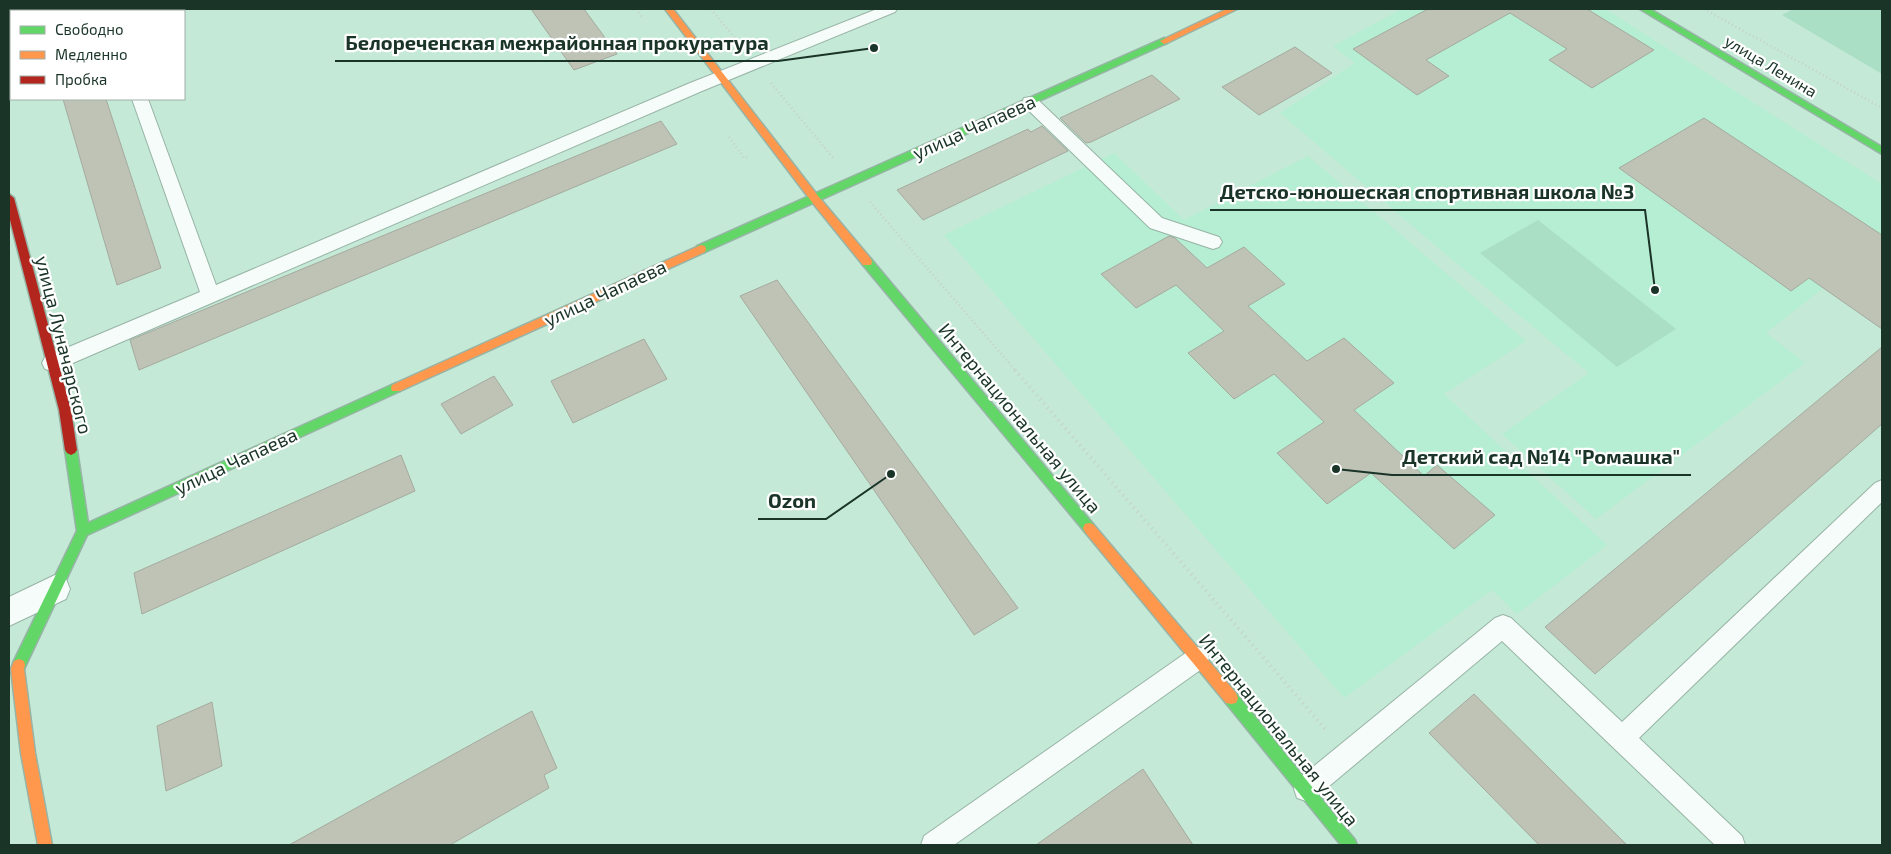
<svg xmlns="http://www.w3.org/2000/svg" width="1891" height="854" font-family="'Exo 2',sans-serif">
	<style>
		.built { fill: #b5eed2 }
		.green { fill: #abdfc5 }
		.building { fill: #bec3b6; stroke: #a5aa9e }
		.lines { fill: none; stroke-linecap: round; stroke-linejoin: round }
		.lane-casing { stroke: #97b4a6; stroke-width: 2 }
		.street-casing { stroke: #97b4a6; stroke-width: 2 }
		.fast-casing { stroke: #97b4a6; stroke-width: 3 }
		.slow-casing { stroke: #97b4a6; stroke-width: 3 }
		.jam-casing { stroke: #97b4a6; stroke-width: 3 }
		.path-far1 { stroke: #c5d0ca; stroke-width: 2.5; stroke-dasharray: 1 3; stroke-linecap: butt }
		.path { stroke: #c5d0ca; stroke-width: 4; stroke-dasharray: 1 4.5; stroke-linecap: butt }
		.lane { fill: #f6fcf9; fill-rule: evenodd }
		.street { fill: #f6fcf9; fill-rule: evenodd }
		.fast { fill: #63d668; fill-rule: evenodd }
		.slow { fill: #ff974d; fill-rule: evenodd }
		.jam { fill: #b3261e; fill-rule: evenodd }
		.labels { text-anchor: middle; stroke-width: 4.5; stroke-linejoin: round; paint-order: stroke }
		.far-street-label { font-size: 16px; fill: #1a3428; stroke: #fff }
		.street-label { font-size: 19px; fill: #1a3428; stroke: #fff }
		.leader { fill: none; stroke: #1a3428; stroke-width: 2 }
		.callout-dot { fill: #1a3428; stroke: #fff; stroke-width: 2 }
		.callout-label { font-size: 20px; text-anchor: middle; font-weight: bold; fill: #1a3428; stroke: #fff; stroke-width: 4.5; stroke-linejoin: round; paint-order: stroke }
	</style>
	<rect width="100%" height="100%" fill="#c5e9d7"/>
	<path class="built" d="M1402,9h203l277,175v58l-116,91 39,30 -209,156 -94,-85 87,-61 -153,-127 -156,-133 75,-50 -22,-17z
		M1114,153l70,67 124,-64 218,185 -82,53 163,151 -90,69 -25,-24 -148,108 -400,-463z"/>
	<path class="green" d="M1793,9h89v65l-100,-59z
		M1538,220l138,109 -59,38 -137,-114z"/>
	<path class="building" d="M531,9h53l33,45 -43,16z
		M1428,9h159l67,41 -62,38 -43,-28 18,-11 -57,-36 -84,47 23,16 -32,19 -64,-46z
		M1295,47l37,26 -73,42 -37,-28z
		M1152,75l28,24 -89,43 -5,1 -26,-25z
		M63,99h43l55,169 -44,17z
		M1704,118l178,117v94l-73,-51 -18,13 -172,-123z
		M661,121l16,23 -538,226 -9,-30z
		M1042,126l26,25 -145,69 -26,-30 131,-61 3,3z
		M1169,236l6,2 32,30 37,-21 41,37 -37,22 59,55 37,-23 50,45 -40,27 70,66 13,-11 58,50 -41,34 -83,-76 -44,31 -50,-51 47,-31 -50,-48 -40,25 -46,-46 36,-22 -48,-46 -40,23 -35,-34z
		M777,280l241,328 -44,27 -234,-339z
		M644,339l23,40 -94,44 -22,-42z
		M1882,347v77l-287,250 -50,-47z
		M494,376l19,29 -52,29 -20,-30z
		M401,455l14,36 -273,123 -8,-41z
		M1474,694l153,151h-88l-110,-112z
		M212,702l10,64 -56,25 -9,-65z
		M532,711l25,57 -13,7 5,13 -99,57h-161z
		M1143,769l50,76h-157z"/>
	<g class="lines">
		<defs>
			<path id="lane" d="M145,9h20l-1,2h-20z
				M877,9h20l-2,3 -193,79 -643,278 -7,2 -7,-2 -3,-6 3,-6 155,-65 -68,-193h16l68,186 474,-202z
				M11,52v10l-2,1v-10z
				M1030,97l6,1 126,120 57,19 3,5 -3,5 -6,2 -63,-21 -126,-122 -2,-4 2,-4z
				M1882,480v22l-243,236 103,98 3,9h-30l-213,-204 -187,157 -9,3 -9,-3 -3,-9 3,-9 198,-162 8,-3 8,3 111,104 253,-239z
				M1198,647l8,3 3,8 -3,8 -252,179h-33l3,-9 266,-186z"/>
			<path id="street" d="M55,575l11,4 4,10 -4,10 -57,27v-29z"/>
			<path id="fast" d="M1640,9h10l232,138v7z
				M1164,38l4,3 -1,2 -462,209 -4,1 -5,-4 1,-3z
				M867,258l4,1 222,265 2,4 -2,4 -4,1 -4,-1 -222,-267 -1,-3z
				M396,383l4,2 1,3 -1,3 -313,144 -63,134 -5,2 -5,-2 -1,-4 1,-4 63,-130 -12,-81 2,-3 4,-2 4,2 2,3 11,73z
				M1231,692l5,1 119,147 2,5h-16l-115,-142 -2,-5 2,-5z"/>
			<path id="slow" d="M665,9h8l145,187 53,63 1,3 -1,3h-8l-51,-63z
				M1227,9h10l-70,34 -3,1 -4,-3z
				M701,245l4,1 1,3 -1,3 -305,139h-8l-1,-3 1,-3z
				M1089,523l4,1 143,169 2,5 -2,5 -5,1 -5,-1 -141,-171 -2,-4 2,-4z
				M19,659l5,2 1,4 -1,4 11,84 17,92h-14l-17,-92 -10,-84 3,-8z"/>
			<path id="jam" d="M9,194l5,4 57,212 6,40 -2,3 -4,2 -4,-2 -2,-3 -6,-40 -50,-194z"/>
		</defs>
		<use href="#lane" class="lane-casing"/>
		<use href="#street" class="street-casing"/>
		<use href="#fast" class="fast-casing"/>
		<use href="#slow" class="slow-casing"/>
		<use href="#jam" class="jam-casing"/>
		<path class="path-far1" d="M636,9l6,8
			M711,9l28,34
			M1704,9l178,99
			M771,83l63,76
			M729,137l15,21 3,-1
			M870,202l146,169"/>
		<path class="path" d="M1015,370l312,361"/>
		<use href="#lane" class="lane"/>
		<use href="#street" class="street"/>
		<use href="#fast" class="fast"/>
		<use href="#slow" class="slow"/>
		<use href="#jam" class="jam"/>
	</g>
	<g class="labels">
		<g class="far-street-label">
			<text transform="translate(1771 66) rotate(31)" y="6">улица Ленина</text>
		</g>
		<g class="street-label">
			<text transform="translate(974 127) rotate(-24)" y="7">улица Чапаева</text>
			<text transform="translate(605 293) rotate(-25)" y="7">улица Чапаева</text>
			<text transform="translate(64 345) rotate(76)" y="7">улица Луначарского</text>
			<text transform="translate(1020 418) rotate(50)" y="7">Интернациональная улица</text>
			<text transform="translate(236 461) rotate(-25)" y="7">улица Чапаева</text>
			<text transform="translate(1279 730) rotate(51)" y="7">Интернациональная улица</text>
		</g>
	</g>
	<path class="leader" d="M874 48L778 61H335M1655 290L1645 210H1210M1336 469L1392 475H1691M891 474L826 519H758"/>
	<g class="callout-dot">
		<circle cx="874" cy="48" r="5"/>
		<circle cx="1655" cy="290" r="5"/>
		<circle cx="1336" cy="469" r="5"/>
		<circle cx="891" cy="474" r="5"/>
	</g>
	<g class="callout-label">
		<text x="557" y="50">Белореченская межрайонная прокуратура</text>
		<text x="1427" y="199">Детско-юношеская спортивная школа №3</text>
		<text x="1541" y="464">Детский сад №14 "Ромашка"</text>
		<text x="792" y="508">Ozon</text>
	</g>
	<rect width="1891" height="854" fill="none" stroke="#1a3428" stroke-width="20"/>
	<rect x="10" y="10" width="175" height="90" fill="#ffffff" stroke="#a3aea9"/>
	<rect x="20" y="26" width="25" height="8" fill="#63d668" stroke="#a3aea9"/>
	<text x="55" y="35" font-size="15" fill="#1a3428">Свободно</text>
	<rect x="20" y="51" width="25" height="8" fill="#ff974d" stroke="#a3aea9"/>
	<text x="55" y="60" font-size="15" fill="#1a3428">Медленно</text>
	<rect x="20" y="76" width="25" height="8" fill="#b3261e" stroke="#a3aea9"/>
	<text x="55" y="85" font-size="15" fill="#1a3428">Пробка</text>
</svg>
